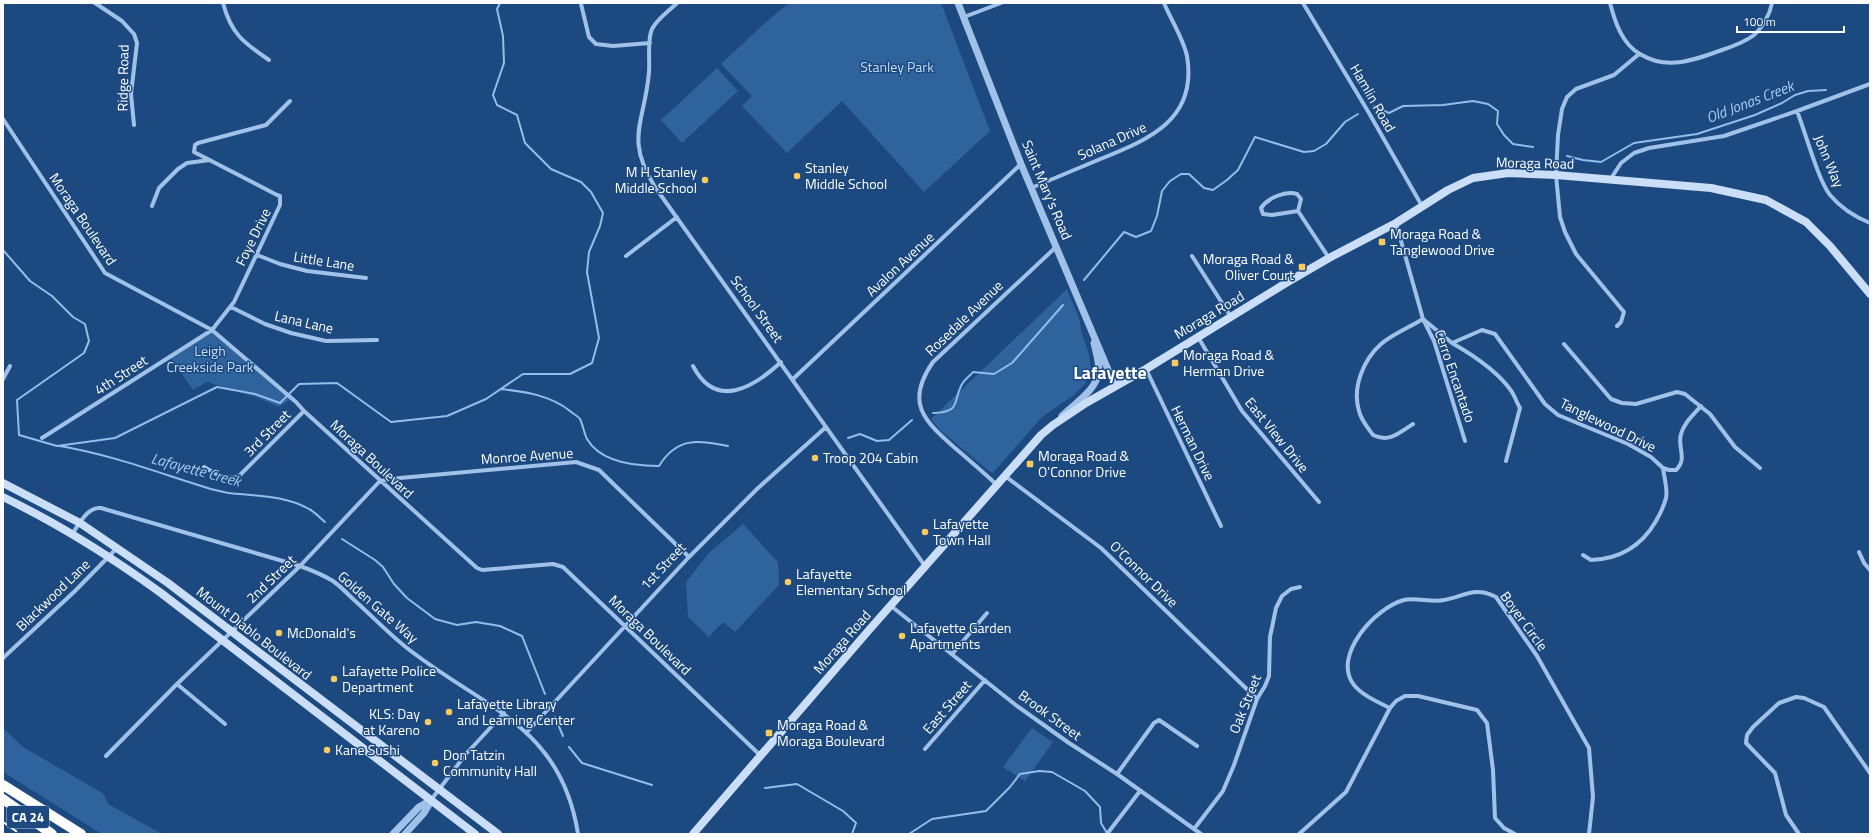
<svg xmlns="http://www.w3.org/2000/svg" width="1873" height="837" font-family="'Titillium Web',sans-serif">
	<style>
		.green { fill: #2f639e }
		.lines { fill: none; stroke-linecap: round; stroke-linejoin: round }
		.stream { stroke: #93bdeb; stroke-width: 2 }
		.minor { stroke: #a0c2e9; stroke-width: 4 }
		.tertiary { stroke: #a0c2e9; stroke-width: 7 }
		.secondary { stroke: #cbdef7; stroke-width: 8 }
		.motorway { stroke: #fff; stroke-width: 10 }
		.rail { stroke: #fff; stroke-width: 2; stroke-dasharray: 7 3; stroke-linecap: butt }
		.poi-dot { fill: #f9ca5d; stroke: #1c497f; stroke-width: 1.5 }
		.labels { text-anchor: middle; stroke-width: 3; stroke-linejoin: round; paint-order: stroke }
		.shield { fill: #1c497f; stroke: #bbc8d9; stroke-width: 1 }
		.shield-label { font-size: 13px; font-weight: bold; fill: #fff }
		.park-label { font-size: 14px; fill: #c4dcf7; stroke: #1c497f }
		.street-label { font-size: 14px; fill: #fff; stroke: #1c497f }
		.poi-label { font-size: 14px; fill: #fff; stroke: #1c497f; text-anchor: start }
		.water-label { font-size: 15px; font-style: italic; fill: #abccf1; stroke: #1c497f }
		.district-label { font-size: 18px; font-weight: bold; fill: #fff; stroke: #1c497f }
	</style>
	<rect width="100%" height="100%" fill="#1c497f"/>
	<path class="green" d="M789,3h152l49,128 -66,61 -82,-91 -55,52 -45,-47 10,-10 -31,-32 45,-42z
		M717,68l21,23 -56,52 -21,-23z
		M1067,289l12,29 2,12 8,24 2,15 -7,16 -10,10 -32,22 -49,56 -4,-2 -49,-41 -9,-11z
		M212,330l79,69 -12,8 -23,-10 -49,-15 -14,8 -23,-33z
		M743,524l35,38 1,23 -44,47 -12,-10 -14,15 -21,-20 -2,-35 22,-28z
		M3,728l20,19 81,47 4,10 54,30h-60l-99,-62z
		M1032,728l21,14 -28,39 -22,-14z"/>
	<g class="lines">
		<path class="stream" d="M1374,106l15,7 14,-7 40,-1 30,-4 15,3 10,7 -1,13 7,11 9,9 20,3
			M1567,156l16,4 18,2 33,-19 63,-9 58,-19 27,-12 13,-8 13,-4 18,-1
			M3,250l27,31 22,15 21,21 12,7 4,17 -5,12 -67,47 2,35 38,11 58,-8 102,-51 38,7 25,9 19,-19 38,-1 54,39 56,-6 39,-17 37,-25h47l22,-11 7,-25 -12,-66 2,-20 11,-26 3,-13 -12,-21 -10,-10 -30,-13 -26,-26 -8,-28 -20,-10 -4,-10 11,-32 -1,-27 -6,-27 3,-6
			M1084,280l40,-48 12,5 15,-6 6,-15 5,-25 8,-10 11,-7h8l15,14 9,2 14,-10 11,-10 17,-33 49,15 10,-1 12,-7 19,-22 13,-8
			M501,389c25,3 49,6 69,22 3,3 8,5 10,8 3,6 4,14 7,20 14,24 48,27 72,27 18,-29 38,-26 69,-20
			M933,413c29,-1 19,-11 29,-29 3,-5 8,-8 11,-12l21,2 18,-11 51,-58
			M848,438l12,-4 17,7 12,-1 23,-20
			M60,446c47,8 91,24 135,38 11,4 22,7 33,9 27,3 56,2 81,16 6,3 11,9 16,13
			M342,539l33,21 8,7 11,17 13,14 28,21 22,6 19,-3 24,4 22,10 23,58
			M555,717l8,19
			M569,747l13,16 70,22
			M765,788l32,-4 46,27 13,12 -4,11
			M909,834l23,-15 54,-8 24,-24 10,-13 19,-3 13,1 33,19 15,16 1,16 6,10"/>
		<path class="minor" d="M95,3l27,18 12,13 3,9 -6,51 3,31
			M223,3c8,31 21,40 46,57
			M677,3c-8,8 -20,16 -25,26 -5,10 -2,32 -3,43 -4,50 -25,66 6,115l270,379
			M1303,3l66,110 53,93
			M1610,3c5,19 12,41 30,51 26,16 52,7 79,-3 12,-4 25,-8 35,-16 9,-8 16,-21 18,-32
			M581,4l8,33 7,7 17,2 37,-3
			M964,17l37,-14
			M1797,111c8,20 21,69 33,84 11,13 25,22 40,28
			M3,119l102,154 107,57 84,72 8,9 173,157 5,2 71,-6 10,3 198,189
			M1610,180l11,-17 13,-10 15,-5 75,-12 73,-25 73,-27
			M1031,188c22,-9 45,-19 67,-28 49,-20 100,-39 89,-104 -4,-18 -16,-36 -23,-53
			M152,206l7,-18 19,-19 9,-6 23,-3
			M1298,211l-26,4 -9,-1 -2,-6c7,-10 25,-18 36,-14l4,5 -3,12 31,47
			M1396,223l27,96 29,24 30,-13 13,4 50,70 13,11 70,29 23,13 12,11 6,2h7c12,-11 1,-23 5,-36 3,-11 12,-19 20,-28
			M257,255l23,9 27,7 59,7
			M626,256l51,-39
			M1192,256l39,61
			M231,307l34,17 26,9 35,8 51,-1
			M1617,326l4,-4 3,-10 -48,-58 -11,-22 -5,-15 -4,-42 2,-40 4,-26 5,-12 9,-8 38,-14 25,-21
			M1198,337l44,74 77,91
			M1452,343c21,12 46,28 60,49 3,5 5,11 8,16l-14,53
			M1564,344l47,55 11,4 14,1 41,-12 8,2 25,20 25,33 25,21
			M693,366c23,44 60,22 88,-4
			M1146,369l75,157
			M3,379l7,-13
			M793,379l228,-215
			M1413,424c-14,9 -24,19 -40,11 -5,-7 -12,-15 -14,-24 -7,-23 4,-51 22,-67 12,-10 29,-17 42,-25l11,22 31,100
			M42,438l170,-108 22,-28 46,-97v-9l-3,-1 -83,-43 1,-7 3,-2 68,-18 24,-24
			M204,467c12,7 20,13 34,10l66,-66
			M1005,476l96,72 156,151
			M997,485c-14,-13 -28,-25 -42,-37 -32,-28 -50,-46 -22,-86l123,-115
			M72,534c8,-11 15,-27 29,-26l199,58c11,4 23,9 33,15 7,5 14,12 20,18 18,16 35,34 54,49 76,60 154,77 171,186
			M1859,552l5,11 6,7
			M1583,555l8,5c29,-1 50,-13 65,-39 4,-7 8,-15 10,-23 2,-8 -2,-21 -3,-30
			M891,606l126,100 52,37 48,31 84,60
			M952,654l35,-41
			M3,658l72,-67 42,-43
			M177,684l48,40
			M1390,708c-12,-6 -27,-12 -36,-23 -23,-29 22,-78 50,-85 13,-3 27,3 40,0 21,-4 31,-14 52,-3l41,59 52,92 4,49 -4,37
			M527,732l162,-175 68,-68 69,-62
			M925,749l60,-69
			M106,756l71,-72 123,-118 79,-84 10,-3 187,-17 23,8 90,87
			M1117,774l37,-51 5,-3 38,26
			M431,800l35,-46 38,-41
			M1194,829l29,-38 11,-26 23,-66 8,-13 4,-10 1,-39 6,-29 6,-12 9,-7 9,-2
			M1107,834l33,-43
			M1299,834l47,-42 44,-84 6,-7 9,-5h13l59,14 10,13 6,47 2,48 9,10 11,6
			M1799,834l-13,-19 -11,-42 -29,-30 1,-8 6,-8 26,-24 17,-6 8,1 20,9 46,66"/>
		<path class="tertiary" d="M958,3l63,161 94,222
			M1062,416c12,-12 35,-26 37,-45 0,-9 -3,-19 -5,-28
			M393,834l26,-27 12,-7
			M405,834l19,-21 7,-12"/>
		<path class="secondary" d="M3,483l77,40 88,60 330,251
			M3,497c58,28 107,59 158,96l314,241
			M693,834l176,-204 172,-195 12,-10 33,-22 60,-34 140,-86 43,-25 67,-35 52,-33 25,-12 35,-5 48,2 155,13 55,12 40,22 24,24 40,48"/>
		<path class="motorway" d="M3,785l78,49
			M3,799l49,35"/>
		<path class="rail" d="M3,822l17,12
			M3,833l1,1"/>
	</g>
	<g class="poi-dot">
		<circle cx="797" cy="176" r="4"/>
		<circle cx="705" cy="180" r="4"/>
		<rect x="1378" y="238" width="8" height="8" rx="2"/>
		<rect x="1298" y="263" width="8" height="8" rx="2"/>
		<rect x="1171" y="359" width="8" height="8" rx="2"/>
		<circle cx="815" cy="458" r="4"/>
		<rect x="1026" y="460" width="8" height="8" rx="2"/>
		<circle cx="925" cy="532" r="4"/>
		<circle cx="788" cy="582" r="4"/>
		<circle cx="279" cy="633" r="4"/>
		<circle cx="902" cy="636" r="4"/>
		<circle cx="334" cy="679" r="4"/>
		<circle cx="449" cy="712" r="4"/>
		<circle cx="428" cy="722" r="4"/>
		<rect x="765" y="729" width="8" height="8" rx="2"/>
		<circle cx="327" cy="750" r="4"/>
		<circle cx="435" cy="763" r="4"/>
	</g>
	<g class="labels">
		<rect class="shield" x="7" y="806" width="42" height="22" rx="3"/>
		<g class="shield-label">
			<text x="28" y="822">CA 24</text>
		</g>
		<g class="park-label">
			<text x="897" y="72">Stanley Park</text>
			<text x="210" y="356">Leigh<tspan x="210" dy="16">Creekside Park</tspan></text>
		</g>
		<g class="street-label">
			<text transform="translate(123 78) rotate(-89)" y="5">Ridge Road</text>
			<text transform="translate(1373 98) rotate(60)" y="5">Hamlin Road</text>
			<text transform="translate(1112 141) rotate(-24)" y="5">Solana Drive</text>
			<text transform="translate(1829 161) rotate(67)" y="5">John Way</text>
			<text transform="translate(1535 163) rotate(1)" y="5">Moraga Road</text>
			<text transform="translate(1047 190) rotate(67)" y="5">Saint Mary's Road</text>
			<text transform="translate(83 219) rotate(56)" y="5">Moraga Boulevard</text>
			<text transform="translate(253 237) rotate(-64)" y="5">Foye Drive</text>
			<text transform="translate(324 261) rotate(9)" y="5">Little Lane</text>
			<text transform="translate(900 264) rotate(-43)" y="5">Avalon Avenue</text>
			<text transform="translate(757 309) rotate(54)" y="5">School Street</text>
			<text transform="translate(1209 315) rotate(-31)" y="5">Moraga Road</text>
			<text transform="translate(964 318) rotate(-44)" y="5">Rosedale Avenue</text>
			<text transform="translate(304 322) rotate(13)" y="5">Lana Lane</text>
			<text transform="translate(121 375) rotate(-33)" y="5">4th Street</text>
			<text transform="translate(1455 376) rotate(71)" y="5">Cerro Encantado</text>
			<text transform="translate(1608 425) rotate(26)" y="5">Tanglewood Drive</text>
			<text transform="translate(267 433) rotate(-45)" y="5">3rd Street</text>
			<text transform="translate(1277 435) rotate(51)" y="5">East View Drive</text>
			<text transform="translate(1193 443) rotate(64)" y="5">Herman Drive</text>
			<text transform="translate(527 456) rotate(-4)" y="5">Monroe Avenue</text>
			<text transform="translate(372 459) rotate(43)" y="5">Moraga Boulevard</text>
			<text transform="translate(663 566) rotate(-47)" y="5">1st Street</text>
			<text transform="translate(1144 574) rotate(44)" y="5">O'Connor Drive</text>
			<text transform="translate(271 579) rotate(-44)" y="5">2nd Street</text>
			<text transform="translate(53 595) rotate(-44)" y="5">Blackwood Lane</text>
			<text transform="translate(378 607) rotate(41)" y="5">Golden Gate Way</text>
			<text transform="translate(1524 621) rotate(54)" y="5">Boyer Circle</text>
			<text transform="translate(254 633) rotate(38)" y="5">Mount Diablo Boulevard</text>
			<text transform="translate(650 635) rotate(44)" y="5">Moraga Boulevard</text>
			<text transform="translate(842 642) rotate(-49)" y="5">Moraga Road</text>
			<text transform="translate(1245 704) rotate(-68)" y="5">Oak Street</text>
			<text transform="translate(947 707) rotate(-49)" y="5">East Street</text>
			<text transform="translate(1050 715) rotate(36)" y="5">Brook Street</text>
		</g>
		<g class="poi-label">
			<text x="805" y="173">Stanley<tspan x="805" dy="16">Middle School</tspan></text>
			<text x="697" y="177" text-anchor="end">M H Stanley<tspan x="697" dy="16">Middle School</tspan></text>
			<text x="1390" y="239">Moraga Road &amp;<tspan x="1390" dy="16">Tanglewood Drive</tspan></text>
			<text x="1294" y="264" text-anchor="end">Moraga Road &amp;<tspan x="1294" dy="16">Oliver Court</tspan></text>
			<text x="1183" y="360">Moraga Road &amp;<tspan x="1183" dy="16">Herman Drive</tspan></text>
			<text x="1038" y="461">Moraga Road &amp;<tspan x="1038" dy="16">O'Connor Drive</tspan></text>
			<text x="823" y="463">Troop 204 Cabin</text>
			<text x="933" y="529">Lafayette<tspan x="933" dy="16">Town Hall</tspan></text>
			<text x="796" y="579">Lafayette<tspan x="796" dy="16">Elementary School</tspan></text>
			<text x="910" y="633">Lafayette Garden<tspan x="910" dy="16">Apartments</tspan></text>
			<text x="287" y="638">McDonald's</text>
			<text x="342" y="676">Lafayette Police<tspan x="342" dy="16">Department</tspan></text>
			<text x="457" y="709">Lafayette Library<tspan x="457" dy="16">and Learning Center</tspan></text>
			<text x="420" y="719" text-anchor="end">KLS: Day<tspan x="420" dy="16">at Kareno</tspan></text>
			<text x="777" y="730">Moraga Road &amp;<tspan x="777" dy="16">Moraga Boulevard</tspan></text>
			<text x="335" y="755">Kane Sushi</text>
			<text x="443" y="760">Don Tatzin<tspan x="443" dy="16">Community Hall</tspan></text>
		</g>
		<g class="water-label">
			<text transform="translate(1750 102) rotate(-21)" y="5">Old Jonas Creek</text>
			<text transform="translate(196 470) rotate(15)" y="5">Lafayette Creek</text>
		</g>
		<g class="district-label">
			<text x="1110" y="379">Lafayette</text>
		</g>
	</g>
	<rect width="1873" height="837" fill="none" stroke="#ffffff" stroke-width="8"/>
	<path d="M1737 26v6h107v-6" fill="none" stroke="#ffffff" stroke-width="2"/>
	<text x="1743" y="26" font-size="12" fill="#ffffff" stroke="#1c497f" stroke-width="3" paint-order="stroke">100 m</text>
</svg>
